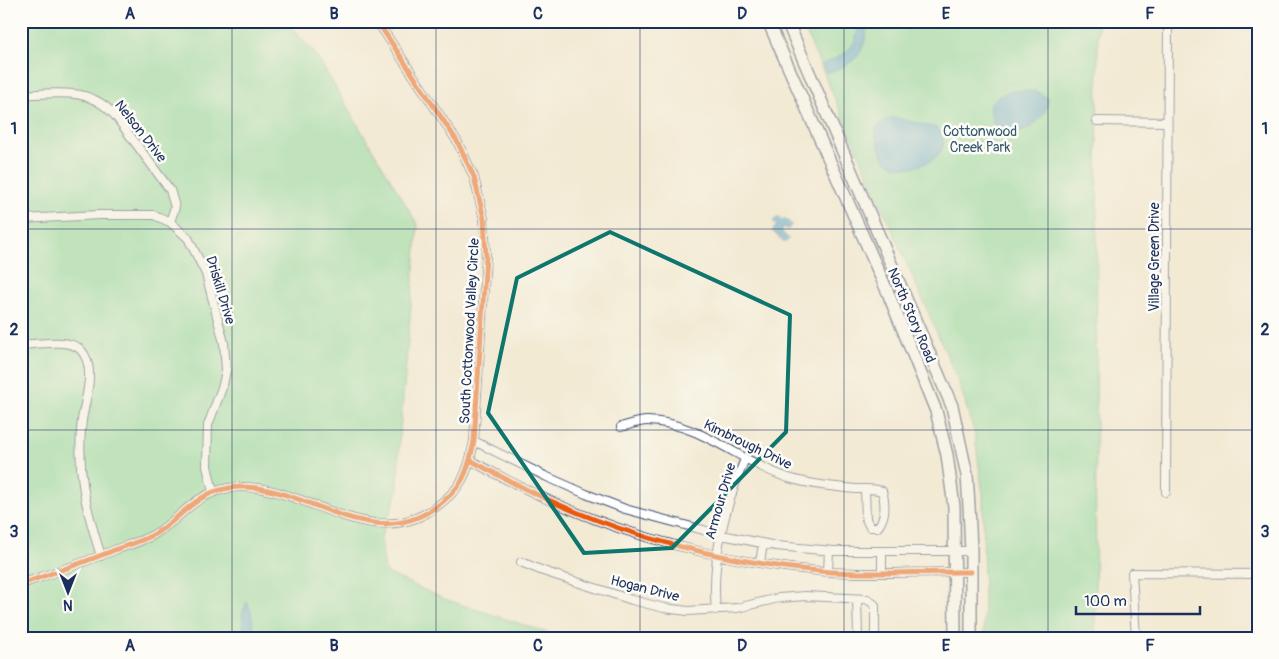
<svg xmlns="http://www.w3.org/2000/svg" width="1279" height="659" font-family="Pangolin,sans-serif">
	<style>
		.green { fill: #83db9f; stroke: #4f857e }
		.water { fill: #50a5cc; stroke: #366a95 }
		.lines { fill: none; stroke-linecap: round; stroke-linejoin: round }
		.street-casing { stroke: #3b4b70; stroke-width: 10 }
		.secondary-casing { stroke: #3b4b70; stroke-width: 14 }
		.street { stroke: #fff; stroke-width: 8 }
		.secondary { stroke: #fff; stroke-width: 11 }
		.cycleway-casing { stroke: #fdfcf7; stroke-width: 8 }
		.cycleway { stroke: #e8590c; stroke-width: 5 }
		.marked { fill: none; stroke: #0f766e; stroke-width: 4; stroke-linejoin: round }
		.grid { fill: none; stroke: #1b2f5e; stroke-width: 1; stroke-opacity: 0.55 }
		.labels { text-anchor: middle; stroke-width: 5; stroke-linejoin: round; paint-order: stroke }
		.street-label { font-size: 14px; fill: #1b2f5e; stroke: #fdfcf7 }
		.park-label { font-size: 14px; fill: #355a6e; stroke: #fdfcf7 }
		.neatline { fill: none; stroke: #1b2f5e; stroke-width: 2 }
		.grid-label { font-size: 16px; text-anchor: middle; font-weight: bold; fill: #1b2f5e }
	</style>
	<rect width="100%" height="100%" fill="#fdfcf7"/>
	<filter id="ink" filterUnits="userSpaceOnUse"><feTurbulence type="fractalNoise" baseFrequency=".02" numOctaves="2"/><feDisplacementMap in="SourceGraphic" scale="10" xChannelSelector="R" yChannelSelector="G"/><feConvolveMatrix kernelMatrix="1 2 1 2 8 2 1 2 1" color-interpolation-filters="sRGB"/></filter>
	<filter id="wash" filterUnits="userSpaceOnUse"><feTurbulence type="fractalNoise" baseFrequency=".0096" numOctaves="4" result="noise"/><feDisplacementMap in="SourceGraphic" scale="20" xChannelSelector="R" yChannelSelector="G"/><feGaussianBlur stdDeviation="1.12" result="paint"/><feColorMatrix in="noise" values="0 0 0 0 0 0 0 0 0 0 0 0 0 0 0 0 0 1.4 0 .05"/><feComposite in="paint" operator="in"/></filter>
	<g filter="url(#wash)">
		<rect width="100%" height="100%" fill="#f2ead3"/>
		<path class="green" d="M21,21h263l30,31 104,173 -19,219 -1,47 -17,45 4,36 59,27 120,39h-543z
			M801,21h297l-3,617h-111l-1,-144 -9,-63 -15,-48z"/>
		<path class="water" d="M859,21h9c-4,34 -9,41 -42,52l-4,-9c24,-9 35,-15 37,-43z
			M1012,91h23l13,7c1,33 -62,58 -57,5l8,-7z
			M890,118h7l40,10c26,30 -35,52 -52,31 -4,-5 -6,-12 -8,-18 -5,-12 3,-18 13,-23z
			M778,216l4,4 2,-2 8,7 -5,5 -3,-3 -3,4 8,8 -4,4 -13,-12 5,-6 -4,-3z
			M247,602l4,9 4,27h-11l-2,-24z"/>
	</g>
	<g filter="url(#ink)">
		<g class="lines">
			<defs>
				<path id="street" d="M21,95c37,-2 70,-9 96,23l53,72 5,17 -5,15
					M1097,121l70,1
					M21,219l78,-4h55l16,7 18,16 18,36 18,69 2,27 -3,15 -15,40 -1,41 6,26
					M21,345c15,-1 49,-7 60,5 16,18 4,49 1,70 -6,50 4,89 19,136
					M621,427c8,-2 18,-6 26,-6 54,1 95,43 145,58 21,6 42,8 64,10 9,0 18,-1 26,2 4,13 4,25 -4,36h-8l-4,-8 -1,-30
					M474,441l71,35 41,18 39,15 97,26 54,11 58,5h137
					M470,460c40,22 81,43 124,59 69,27 151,45 225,52 50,5 102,0 152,1
					M1166,492l2,-471
					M521,562l22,9 89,29 32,8 24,3 49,-3 42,-10 26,-2 62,3 8,6v28l-3,5
					M760,563l3,-19
					M828,571l1,-20
					M882,572v-21
					M21,584c32,-11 65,-22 96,-35 12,-4 25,-8 36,-14 28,-16 40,-41 76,-47 69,-11 136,67 204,21 29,-20 35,-35 41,-68l12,-185 -2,-37 -10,-42 -17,-36 -80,-120
					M857,600l1,35 2,3
					M716,610c-5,-50 9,-105 29,-151
					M1136,638l-4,-65 126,1"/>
				<path id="secondary" d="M768,21l120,272 48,118 11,44 7,52 1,131
					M787,21l165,385 15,69 2,31 2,45v87"/>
			</defs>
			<use href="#street" class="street-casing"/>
			<use href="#secondary" class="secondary-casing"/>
			<use href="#street" class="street"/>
			<use href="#secondary" class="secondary"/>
			<defs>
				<path id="cycleway" d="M470,460c40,22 81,43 124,59 69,27 151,45 225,52 50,5 102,0 152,1
					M21,584c32,-11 65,-22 96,-35 12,-4 25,-8 36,-14 28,-16 40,-41 76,-47 69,-11 136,67 204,21 29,-20 35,-35 41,-68l12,-185 -2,-37 -10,-42 -17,-36 -80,-120"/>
			</defs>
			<use href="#cycleway" class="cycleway-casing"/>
			<use href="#cycleway" class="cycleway"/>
		</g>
	</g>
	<path d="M0 0H1279V659H0ZM610,232l180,83 -4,117 -114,116 -88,5 -96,-140 29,-135z" fill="#f2ead3" fill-opacity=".55" fill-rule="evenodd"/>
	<path class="marked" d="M610,232l180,83 -4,117 -114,116 -88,5 -96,-140 29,-135z"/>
	<path class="grid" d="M232,21v617M436,21v617M640,21v617M844,21v617M1048,21v617M21,229h1237M21,430h1237"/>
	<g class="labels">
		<g class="street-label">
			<text transform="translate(141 131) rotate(52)" y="5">Nelson Drive</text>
			<text transform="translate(1154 257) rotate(-90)" y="5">Village Green Drive</text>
			<text transform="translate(221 290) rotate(73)" y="5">Driskill Drive</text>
			<text transform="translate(912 315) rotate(67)" y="5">North Story Road</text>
			<text transform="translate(469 331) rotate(-87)" y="5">South Cottonwood Valley Circle</text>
			<text transform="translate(748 444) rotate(26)" y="5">Kimbrough Drive</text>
			<text transform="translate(720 501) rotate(-74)" y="5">Armour Drive</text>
			<text transform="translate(645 588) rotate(14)" y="5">Hogan Drive</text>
		</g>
		<g class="park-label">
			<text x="980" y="136">Cottonwood<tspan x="980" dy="16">Creek Park</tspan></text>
		</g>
	</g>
	<rect width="1279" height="659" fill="none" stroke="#fdfcf7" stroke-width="55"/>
	<g transform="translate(68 592) rotate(180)" stroke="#fdfcf7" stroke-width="4" paint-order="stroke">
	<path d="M0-4L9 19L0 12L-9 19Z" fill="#1b2f5e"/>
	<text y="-8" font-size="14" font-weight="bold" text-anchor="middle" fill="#1b2f5e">N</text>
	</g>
	<path d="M1076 606v8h124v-8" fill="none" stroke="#1b2f5e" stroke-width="2.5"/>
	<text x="1084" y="606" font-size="15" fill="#1b2f5e" stroke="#fdfcf7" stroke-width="4" paint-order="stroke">100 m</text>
	<rect x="28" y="28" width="1224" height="604" class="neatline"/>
	<g class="grid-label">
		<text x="130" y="19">A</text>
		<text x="334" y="19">B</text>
		<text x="538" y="19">C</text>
		<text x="742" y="19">D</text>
		<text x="946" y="19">E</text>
		<text x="1150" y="19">F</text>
		<text x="14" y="134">1</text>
		<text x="1265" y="134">1</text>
		<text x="14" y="335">2</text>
		<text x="1265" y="335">2</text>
		<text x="14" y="537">3</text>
		<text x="1265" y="537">3</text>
		<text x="130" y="651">A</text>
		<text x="334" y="651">B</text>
		<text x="538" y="651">C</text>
		<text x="742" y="651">D</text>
		<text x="946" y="651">E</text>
		<text x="1150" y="651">F</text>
	</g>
</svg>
